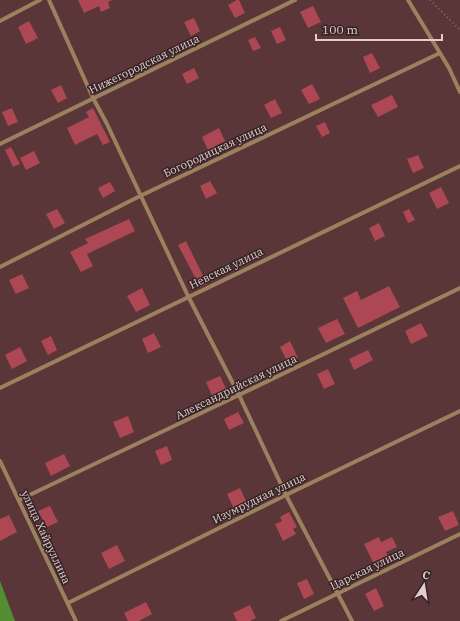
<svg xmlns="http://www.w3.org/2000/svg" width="460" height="621" font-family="'IBM Plex Serif',serif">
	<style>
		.forest { fill: #558d35 }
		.building { fill: #ad4753 }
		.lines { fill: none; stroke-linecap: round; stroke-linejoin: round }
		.path { stroke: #947576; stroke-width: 1.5; stroke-dasharray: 1 3; stroke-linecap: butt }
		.minor { stroke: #9b815d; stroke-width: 4 }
		.labels { text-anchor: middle; stroke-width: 3; stroke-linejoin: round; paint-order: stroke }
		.street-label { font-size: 11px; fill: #e4cccd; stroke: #342324 }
	</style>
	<rect width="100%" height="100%" fill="#5a3638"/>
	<path class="forest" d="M0,581l15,40h-15z"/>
	<path class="building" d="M78,0h34l-4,2 2,6 -9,4 -2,-6 -15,7z
		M237,0h2l6,13 -10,5 -7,-13z
		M313,6l8,16 -13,6 -8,-16z
		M194,18l6,13 -9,5 -7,-14z
		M29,21l9,17 -12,6 -8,-17z
		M280,27l6,13 -9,4 -6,-13z
		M255,37l6,11 -8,3 -5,-11z
		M372,53l8,15 -10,5 -7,-16z
		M194,68l5,10 -12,6 -5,-10z
		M312,84l8,15 -11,5 -8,-14z
		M61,85l6,13 -9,5 -7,-13z
		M392,95l6,12 -20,10 -7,-12z
		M275,99l7,14 -11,5 -7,-13z
		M12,108l6,14 -10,4 -6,-14z
		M93,108l17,34 -7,3 -6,-11 -22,11 -8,-17 22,-11 -3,-5z
		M325,122l5,11 -8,4 -6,-11z
		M219,128l6,13 -17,9 -6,-13z
		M11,147l9,17 -7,3 -8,-17z
		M34,151l6,12 -14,7 -6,-12z
		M418,155l6,13 -11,5 -6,-14z
		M210,181l7,12 -11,6 -6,-13z
		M110,182l5,9 -12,7 -5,-10z
		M441,187l8,16 -12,6 -8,-16z
		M57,209l8,14 -11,6 -8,-15z
		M409,209l6,11 -7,3 -5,-11z
		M129,219l6,12 -48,23 6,12 -12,6 -11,-20 18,-9 -3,-4z
		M379,223l6,13 -10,5 -6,-13z
		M186,241l21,43 -7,3 -22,-42z
		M22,274l7,14 -13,6 -7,-14z
		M389,286l11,21 -42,21 -15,-30 14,-7 4,9z
		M142,288l8,17 -14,7 -9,-16z
		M337,319l8,15 -19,9 -8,-15z
		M421,323l7,13 -17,8 -6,-13z
		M154,333l7,14 -13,6 -6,-14z
		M51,336l6,14 -9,5 -7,-14z
		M290,341l8,17 -10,5 -8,-16z
		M20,347l7,14 -15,8 -7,-14z
		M368,350l5,10 -19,10 -5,-11z
		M328,369l7,15 -11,5 -7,-15z
		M220,376l7,15 -14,7 -7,-16z
		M238,412l6,11 -15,7 -5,-11z
		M128,416l6,16 -14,6 -7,-16z
		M167,446l5,14 -11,5 -6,-14z
		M64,454l6,12 -19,10 -6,-13z
		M240,488l7,15 -13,6 -7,-15z
		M50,506l8,16 -11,5 -9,-16z
		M453,511l6,14 -14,6 -7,-14z
		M289,512l8,15 -4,2 3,5 -13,7 -8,-17 7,-3 -2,-4z
		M9,515l8,17 -17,9v-22z
		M379,537l2,5 11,-5 5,10 -11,5 2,4 -15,6 -9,-18z
		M117,545l8,16 -16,8 -8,-16z
		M307,579l7,15 -10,5 -7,-16z
		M376,588l8,18 -10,5 -9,-17z
		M146,602l6,12 -13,7h-11l-4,-8z
		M250,605l6,13 -6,3h-13l-4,-8z"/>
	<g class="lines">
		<path class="path" d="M430,0l30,30"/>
		<path class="minor" d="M49,0l44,98 14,26 81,172 51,99 47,100 66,126
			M408,0l41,68 11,24
			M0,21l40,-21
			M0,144l295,-144
			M0,267l140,-71 300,-143
			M0,388l460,-222
			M0,461l76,160
			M19,500l220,-105 221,-107
			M68,603l218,-108 174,-84
			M281,621l179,-87"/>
	</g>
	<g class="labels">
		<g class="street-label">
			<text transform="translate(144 64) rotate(-26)" y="4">Нижегородская улица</text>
			<text transform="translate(215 150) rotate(-25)" y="4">Богородицкая улица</text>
			<text transform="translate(226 268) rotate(-26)" y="4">Невская улица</text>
			<text transform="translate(236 387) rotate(-26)" y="4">Александрийская улица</text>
			<text transform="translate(259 498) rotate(-26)" y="4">Изумрудная улица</text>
			<text transform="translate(46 537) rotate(65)" y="4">улица Хайруллина</text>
			<text transform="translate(367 569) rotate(-26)" y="4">Царская улица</text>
		</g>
	</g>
	<g transform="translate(424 585) rotate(12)" stroke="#342324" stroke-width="3" paint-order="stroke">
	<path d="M0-3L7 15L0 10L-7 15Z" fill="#e4cccd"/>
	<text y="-6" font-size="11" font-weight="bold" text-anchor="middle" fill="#e4cccd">С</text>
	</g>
	<path d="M316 34v6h126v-6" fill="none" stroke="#e4cccd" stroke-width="2"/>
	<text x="322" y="34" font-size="12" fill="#e4cccd" stroke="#342324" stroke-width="3" paint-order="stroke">100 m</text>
</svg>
